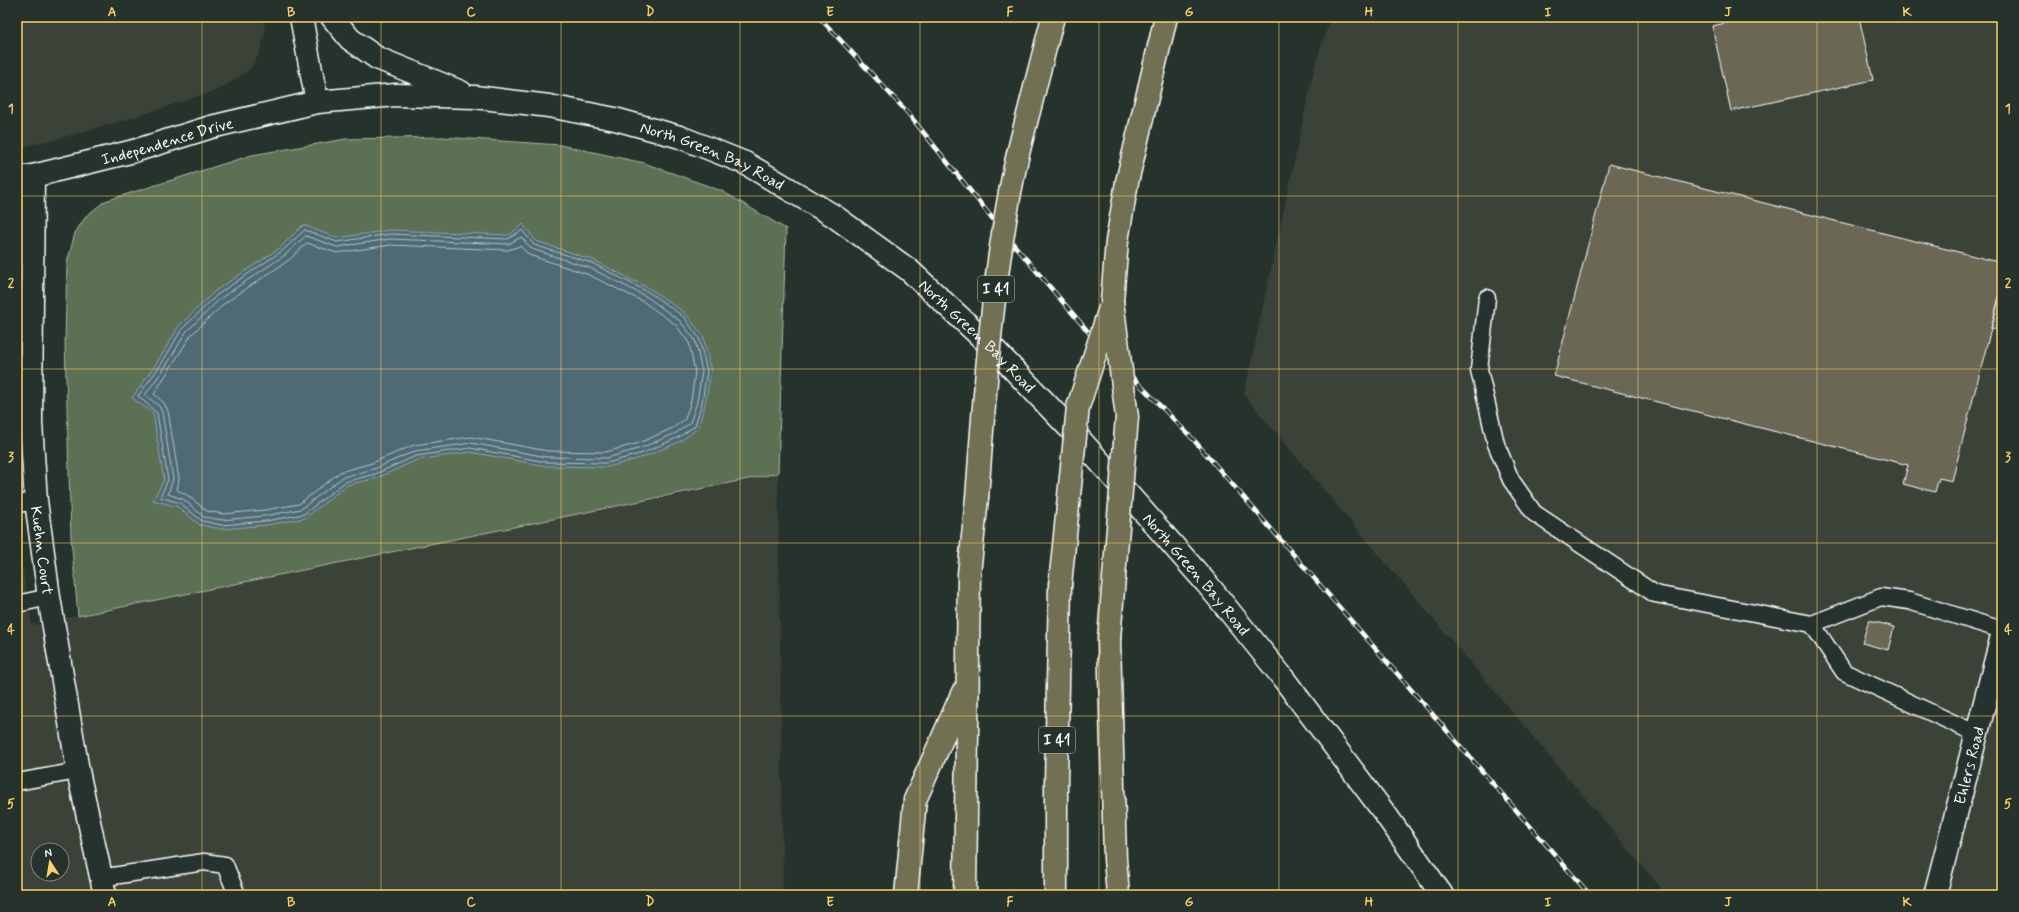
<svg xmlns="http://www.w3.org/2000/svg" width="2019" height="912" font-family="Mynerve,sans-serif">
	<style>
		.built { fill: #3b4339; fill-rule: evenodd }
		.green { fill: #5c6f52; stroke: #aeb7a8 }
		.water { fill: #4e6b74; stroke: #95a6ac }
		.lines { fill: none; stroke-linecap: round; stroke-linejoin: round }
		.shore { stroke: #b8c4c7; stroke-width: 1 }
		.building { fill: #6b6754; stroke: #fff }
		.service-casing { stroke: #fff; stroke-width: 19 }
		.minor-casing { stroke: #fff; stroke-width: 25 }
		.tertiary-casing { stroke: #fff; stroke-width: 25 }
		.motorway-casing { stroke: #fff; stroke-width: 25 }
		.service { stroke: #26332d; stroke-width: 16 }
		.minor { stroke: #26332d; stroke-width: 22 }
		.tertiary { stroke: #26332d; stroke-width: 22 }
		.motorway { stroke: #716f52; stroke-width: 22 }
		.rail-casing { stroke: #fff; stroke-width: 4.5 }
		.rail { stroke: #26332d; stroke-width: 3; stroke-dasharray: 9; stroke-linecap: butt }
		.motorway-bridge-casing { stroke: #fff; stroke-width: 25; stroke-linecap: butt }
		.motorway-bridge { stroke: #716f52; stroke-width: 22 }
		.grid { fill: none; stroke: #ffd166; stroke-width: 1; stroke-opacity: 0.55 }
		.labels { text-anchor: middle; stroke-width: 3; stroke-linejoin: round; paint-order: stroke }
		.shield { fill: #26332d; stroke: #bec2c0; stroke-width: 1 }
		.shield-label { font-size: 15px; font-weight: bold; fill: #fff }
		.street-label { font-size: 16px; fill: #fff; stroke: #26332d }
		.neatline { fill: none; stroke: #ffd166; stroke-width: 1.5 }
		.grid-label { font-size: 13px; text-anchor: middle; font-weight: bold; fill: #ffd166 }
	</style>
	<rect width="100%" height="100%" fill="#26332d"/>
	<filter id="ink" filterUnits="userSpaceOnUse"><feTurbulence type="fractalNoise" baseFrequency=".025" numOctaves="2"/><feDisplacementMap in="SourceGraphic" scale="8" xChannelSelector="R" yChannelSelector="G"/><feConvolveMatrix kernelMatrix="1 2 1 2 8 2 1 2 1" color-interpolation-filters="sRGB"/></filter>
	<g filter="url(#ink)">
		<path class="built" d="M17,17h247l1,15 -6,22 -10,16 -29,19 -88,29 -75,21 -40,9z
			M1331,17h671v878h-335l-423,-500 71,-330z
			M778,473l5,422h-766v-394l3,54 12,70zM38,850h24v24h-24z"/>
		<path class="green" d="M442,137l118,8 84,18 78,28 64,38 -8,244 -700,143 -7,-79 -6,-194 2,-80 8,-30 11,-17 19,-15 147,-46 94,-16z"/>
		<path class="water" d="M523,224l13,17 57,19 59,30 34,24 17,22 8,36 -6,32 -7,24 -17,13 -37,16 -36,10 -62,-1 -76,-14 -53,8 -40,18 -30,7 -42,33 -38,7 -45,4 -22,-4 -22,-18 -25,-7 11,-20 -11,-67 -21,-15 26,-37 21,-35 36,-35 65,-43 23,-23 34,13 53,-8 119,5z"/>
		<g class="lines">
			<path class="shore" d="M305,230l32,12 53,-8 118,5 14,-9 12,15 58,18 58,30 34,24 15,21 8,33 -5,32 -7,23 -16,11 -36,16 -36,10 -61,-1 -76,-14 -54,8 -41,18 -30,8 -41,32 -38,7 -44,4 -20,-4 -22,-18 -20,-6 8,-17 -11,-67 -19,-17 24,-33 20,-34 36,-35 64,-43z
				M306,236l31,11 53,-8 119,5 12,-7 11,12 58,19 57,29 33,24 15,19 7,32 -5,30 -7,21 -14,10 -35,15 -34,10 -60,-1 -76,-14 -56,8 -41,18 -31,8 -42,32 -36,7 -43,4 -18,-3 -21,-18 -15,-5 5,-15 -11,-67 -3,-6 -14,-11 21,-29 20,-34 35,-34 64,-43z
				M307,243l30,10 53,-8 118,5 12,-4 9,9 58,19 57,28 32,23 13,18 6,29 -4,29 -6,18 -12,9 -34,15 -33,9 -58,-1 -77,-14 -57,8 -42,18 -32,9 -41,32 -34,6 -42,4 -16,-3 -20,-16 -10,-5 2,-11 -11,-68 -4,-8 -10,-9 37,-59 34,-32 64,-43z"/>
		</g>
		<path class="building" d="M1754,17h105l14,63 -142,31 -19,-85z
			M1609,164l393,99v23l-50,195 -13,-3 -4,14 -32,-8 5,-19 -354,-89z
			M2002,286v45l-11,-3z
			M1869,620l25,7 -6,23 -26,-7z"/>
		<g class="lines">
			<defs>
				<path id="service" d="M1487,298l-8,72 17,74 15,36 23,33 121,81 157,30 69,-27 28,4 93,29
					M17,504l19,-3
					M17,604l32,-7
					M1812,624l32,48 133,62
					M17,782l61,-11
					M100,878l104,-16 21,3 12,30"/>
				<g id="minor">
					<path id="s1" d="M33,176l-2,247 5,78 13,96 29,174 27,124"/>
					<path id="s2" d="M17,178l16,-2 101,-25 77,-24 106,-25"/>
					<path id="s3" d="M1935,895l67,-259"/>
				</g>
				<g id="tertiary">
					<path id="s4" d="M301,17l16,85 79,-7 79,2 74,9 66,13 65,18 65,26 89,53 75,54 84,78 84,88 131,149 72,89 106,141 56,80"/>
					<path d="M332,17l18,22 27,19 84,34"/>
				</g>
				<path id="motorway" d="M1036,83l17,-66
					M1112,301l5,-60 10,-59 39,-165
					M1109,639l6,220 3,36
					M906,895l9,-95 48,-108
					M965,895l4,-321 8,-76
					M1056,895v-112l4,-198"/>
			</defs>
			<use href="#service" class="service-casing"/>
			<use href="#minor" class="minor-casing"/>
			<use href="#tertiary" class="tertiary-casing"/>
			<use href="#motorway" class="motorway-casing"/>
			<use href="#service" class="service"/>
			<use href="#minor" class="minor"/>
			<use href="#tertiary" class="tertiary"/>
			<use href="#motorway" class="motorway"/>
			<defs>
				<path id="rail" d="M819,17l88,95 102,127 82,96 101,103 398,457"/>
			</defs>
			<use href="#rail" class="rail-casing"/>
			<use href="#rail" class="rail"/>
			<defs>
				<path id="motorway-bridge" d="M977,498c8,-108 15,-219 37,-326 6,-30 15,-59 22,-89
					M1060,585l18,-178 32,-99
					M1109,639l18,-222 -15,-116"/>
			</defs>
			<use href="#motorway-bridge" class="motorway-bridge-casing"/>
			<use href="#motorway-bridge" class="motorway-bridge"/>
		</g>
	</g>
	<path class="grid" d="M202,17v878M381,17v878M561,17v878M740,17v878M920,17v878M1099,17v878M1279,17v878M1458,17v878M1638,17v878M1817,17v878M17,196h1985M17,369h1985M17,543h1985M17,716h1985"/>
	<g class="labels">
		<g class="shield">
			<rect x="978" y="276" width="36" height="26" rx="3"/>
			<rect x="1039" y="727" width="36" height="26" rx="3"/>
		</g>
		<g class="shield-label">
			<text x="996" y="294">I 41</text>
			<text x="1057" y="745">I 41</text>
		</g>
		<g class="street-label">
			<text dy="6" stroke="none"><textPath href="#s2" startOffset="155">Independence Drive</textPath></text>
			<text dy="6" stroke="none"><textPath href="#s4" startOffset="491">North Green Bay Road</textPath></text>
			<text dy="6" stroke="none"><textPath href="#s4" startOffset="815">North Green Bay Road</textPath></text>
			<text dy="6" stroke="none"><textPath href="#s1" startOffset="375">Kuehn Court</textPath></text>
			<text dy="6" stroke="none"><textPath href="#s4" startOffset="1139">North Green Bay Road</textPath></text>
			<text dy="6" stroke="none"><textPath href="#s3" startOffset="134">Ehlers Road</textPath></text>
		</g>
	</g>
	<rect width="2019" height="912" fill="none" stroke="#26332d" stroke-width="44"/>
	<g transform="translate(50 862) rotate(348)"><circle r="19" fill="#26332d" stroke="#7d8581"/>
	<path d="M0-3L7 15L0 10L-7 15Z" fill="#ffd166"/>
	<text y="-6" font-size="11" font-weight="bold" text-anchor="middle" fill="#ffffff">N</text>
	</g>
	<rect x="22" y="22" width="1975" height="868" class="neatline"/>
	<g class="grid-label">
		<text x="112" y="16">A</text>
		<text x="291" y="16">B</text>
		<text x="471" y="16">C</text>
		<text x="650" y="16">D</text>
		<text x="830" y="16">E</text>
		<text x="1010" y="16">F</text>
		<text x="1189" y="16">G</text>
		<text x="1369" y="16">H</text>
		<text x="1548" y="16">I</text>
		<text x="1728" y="16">J</text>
		<text x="1907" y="16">K</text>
		<text x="11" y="113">1</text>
		<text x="2008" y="113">1</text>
		<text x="11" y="287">2</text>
		<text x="2008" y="287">2</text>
		<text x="11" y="461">3</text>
		<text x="2008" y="461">3</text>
		<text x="11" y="634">4</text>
		<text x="2008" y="634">4</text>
		<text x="11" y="808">5</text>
		<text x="2008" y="808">5</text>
		<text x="112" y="906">A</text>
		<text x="291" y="906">B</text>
		<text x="471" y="906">C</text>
		<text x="650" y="906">D</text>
		<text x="830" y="906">E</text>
		<text x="1010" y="906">F</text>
		<text x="1189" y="906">G</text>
		<text x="1369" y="906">H</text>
		<text x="1548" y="906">I</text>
		<text x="1728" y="906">J</text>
		<text x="1907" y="906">K</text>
	</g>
</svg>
